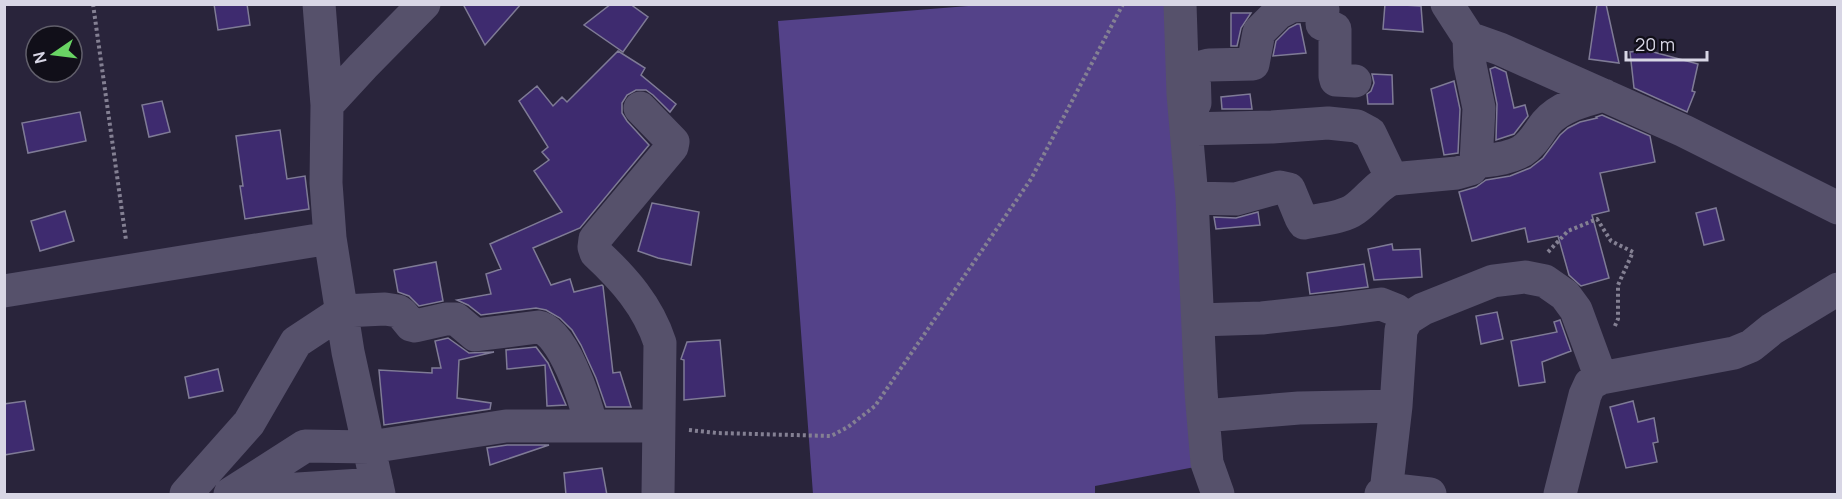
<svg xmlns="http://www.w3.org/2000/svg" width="1842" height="499" font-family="Manrope,sans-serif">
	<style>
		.forest { fill: #544289 }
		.building { fill: #3e2b6f; stroke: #7f7b96; stroke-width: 1.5 }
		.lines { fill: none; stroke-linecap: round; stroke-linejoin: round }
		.path { stroke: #848093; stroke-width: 4; stroke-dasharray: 3 3; stroke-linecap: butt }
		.minor { stroke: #56516b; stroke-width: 33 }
	</style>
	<rect width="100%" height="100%" fill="#29243b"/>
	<path class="forest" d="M981,5h194l20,462 -100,19v8h-282l-35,-473z"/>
	<path class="building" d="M214,4h33l3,21 -32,5z
		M463,4h58l-36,41z
		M611,4h19l18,13 -25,35 -39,-27z
		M1385,4l36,2 2,26 -40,-3z
		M1597,4h9l13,59 -30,-4z
		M1231,13h20l-10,15 -4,18h-6z
		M1297,24h3l6,29 -33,3 3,-15 13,-13z
		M1646,50l52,14 -6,27 3,1 -8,20 -53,-24 -4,-36z
		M618,51l27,17 -4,7 35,29 -6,8 -17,-17 -7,-5h-10l-9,5 -5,8v10l5,8 22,24 -69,83 -47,20 18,37 19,-6 4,13 28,-7 1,1 10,87 7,-1 11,35h-25l-10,-29 -15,-33 -9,-15 -12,-12 -14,-8 -10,-2 -55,7 -13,-10 -11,-5 34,-6 -5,-20 15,-5 -11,-25 72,-32 -28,-41 15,-11 -7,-8 6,-5 -29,-46 18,-15 16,20 9,-9 5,5z
		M1495,67l11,5 8,36 11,-3 3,11 -14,18 -18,6 1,-36 -7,-35z
		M1372,74l20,1 1,29h-25l-1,-10 4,-3 3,-8z
		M1454,81l6,28 -2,44 -14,2 -13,-66z
		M1250,94l2,15h-30l-1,-12z
		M162,101l8,31 -21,5 -7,-32z
		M80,112l6,29 -58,12 -6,-30z
		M1602,115l48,21 5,26 -55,11 9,38 -17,4 17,63 -28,8 -12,-11 -11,-39 -30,6 -3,-14 -53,13 -13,-49 17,-5 10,-7 24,-4 20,-8 13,-10 17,-23 8,-7 12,-6 17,-4 -1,-1z
		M280,130l7,49 18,-3 4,33 -64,10 -5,-33h3l-7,-50z
		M652,203l47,9 -8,53 -33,-7 -20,-7z
		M1716,208l8,32 -20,5 -8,-32z
		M65,211l9,30 -34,10 -9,-30z
		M1258,212l2,13 -44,4 -2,-12 22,1z
		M1392,244l1,6 27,-1 2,28 -48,3 -6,-31z
		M436,262l7,39 -24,5 -10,-10 -11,-4 -4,-22z
		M1364,264l4,23 -58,7 -3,-21z
		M1497,312l6,27 -22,5 -5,-28z
		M1560,320l11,31 -29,11 3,20 -26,4 -8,-45 46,-9 -3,-10z
		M448,338l21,15 25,-1 -35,8 -2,38 34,5 -1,6 -106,16 -5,-55 53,3v-5h9l-6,-27z
		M720,340l5,56 -41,4v-40l-3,-1 6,-17z
		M536,347l12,16 18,42 -19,1 -2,-41 -38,4 -1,-19z
		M218,369l5,22 -34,7 -4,-21z
		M25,401l9,49 -30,5v-51z
		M1633,401l5,21 16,-4 4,24 -5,1 4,19 -31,6 -16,-61z
		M507,445h42l-59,20 -3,-17z
		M602,468l5,27h-41l-2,-22z"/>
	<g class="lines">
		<path class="path" d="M93,4l33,236
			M1548,252l20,-21 29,-12 14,22 22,11 -15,33v34l-4,9
			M689,430l28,3 114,3 17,-9 27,-21 156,-227 92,-175"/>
		<path class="minor" d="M319,4l8,101 -1,78 4,55 18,114 31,142
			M1180,4l3,90 9,104 9,194 6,71 11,31
			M1447,4l22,34 31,11 184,82 154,77
			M1195,103l-1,-34 15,-4 44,-1 6,-32 19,-19 14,-7 17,-1 14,4 -1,15 13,5v47l1,4 19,1
			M327,105l36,-39 61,-62
			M640,108l33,34 -1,5 -77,92 -1,8 2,6c28,26 52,53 64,90l-2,151
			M1186,129l86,-2 56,-4 29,3 13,7 22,46
			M1476,162c15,-2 32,-3 46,-11 11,-7 16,-18 24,-28 13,-16 39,-23 58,-28
			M1192,198l44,1 44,-12 9,2 12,29 3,5c16,-4 37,-4 51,-14 13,-9 22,-24 37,-30l65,-6 14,-4 5,-7 3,-54 -9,-43 -1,-27
			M4,291l326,-53
			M1198,320l64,-2 73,-8 46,-6 15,6 11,9
			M1203,416l96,-8 97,-2
			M1386,492l10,-86 5,-76 6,-11 16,-10 70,-28 32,-4 20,4 20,14 11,15 25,68
			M186,494l63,-71 47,-81 47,-31 42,-2 13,2 4,3 9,11 4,1 31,-7h10l19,16 63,-8c25,3 48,76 53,98
			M230,494l75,-48 65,1 136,-21h152
			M256,494l42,-5 79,-5
			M1381,494l14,-4 35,4
			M1560,494l25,-99 5,-11 11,-6 133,-25 17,-7 21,-17 66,-40"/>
	</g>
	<rect width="1842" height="499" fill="none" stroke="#d8d6e5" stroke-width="12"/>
	<g transform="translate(54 54) rotate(256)"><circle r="28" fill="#110f19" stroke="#615f6b" stroke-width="1.5"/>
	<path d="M0-4.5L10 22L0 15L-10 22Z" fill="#69d464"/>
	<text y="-9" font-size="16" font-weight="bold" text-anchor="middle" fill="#d8d6e5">N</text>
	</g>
	<path d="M1626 51v9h81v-9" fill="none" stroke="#d8d6e5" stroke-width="3"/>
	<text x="1635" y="51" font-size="18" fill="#d8d6e5" stroke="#110f19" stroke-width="4.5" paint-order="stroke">20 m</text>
</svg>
